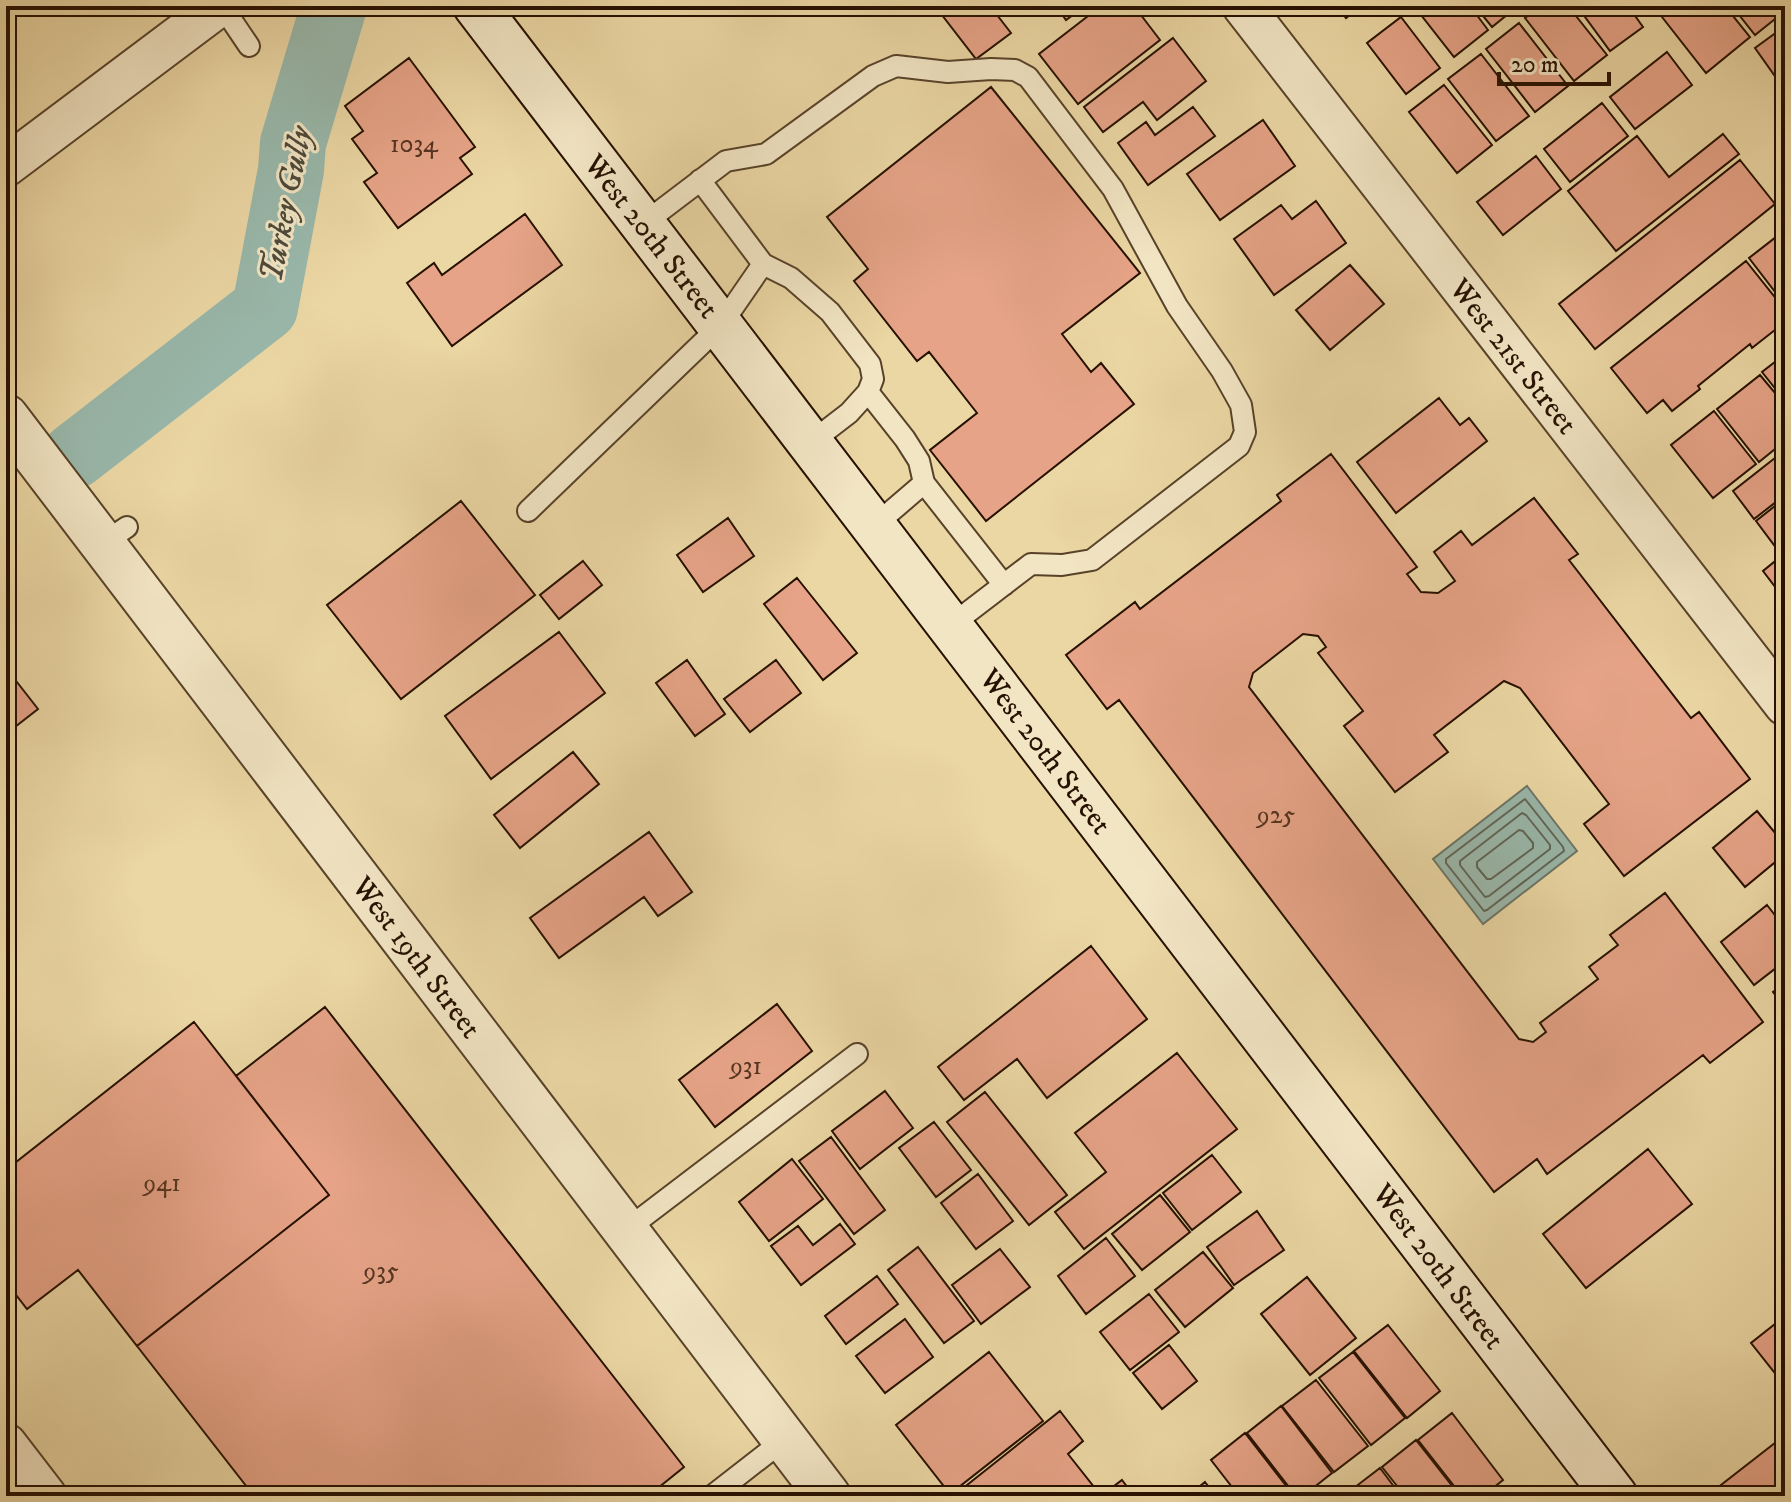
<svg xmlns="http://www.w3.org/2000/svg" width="1791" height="1502" font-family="'IM FELL DW Pica',serif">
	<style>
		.water { fill: #99b8ab; stroke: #6b7567; stroke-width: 2 }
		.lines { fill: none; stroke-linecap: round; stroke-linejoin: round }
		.shore { stroke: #606456; stroke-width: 2 }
		.river { stroke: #99b8ab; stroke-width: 66 }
		.building { fill: #e6a387; stroke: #261000; stroke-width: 2 }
		.service-casing { stroke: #574229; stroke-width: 24 }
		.minor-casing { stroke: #574229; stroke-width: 44 }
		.tertiary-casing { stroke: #574229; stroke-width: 48 }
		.secondary-casing { stroke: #261000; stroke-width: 48 }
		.service { stroke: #f2e5c4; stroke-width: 20 }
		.minor { stroke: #f2e5c4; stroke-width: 40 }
		.tertiary { stroke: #f2e5c4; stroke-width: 44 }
		.secondary { stroke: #f2e5c4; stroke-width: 44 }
		.labels { text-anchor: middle; stroke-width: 6; stroke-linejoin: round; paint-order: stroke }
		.number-label { font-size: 26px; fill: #563522 }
		.street-label { font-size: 30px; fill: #261000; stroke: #f2e5c4 }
		.water-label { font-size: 32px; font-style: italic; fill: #4e4b3c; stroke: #f2e5c4 }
	</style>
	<rect width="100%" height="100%" fill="#ebd7a4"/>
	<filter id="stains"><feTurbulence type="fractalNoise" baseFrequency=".0025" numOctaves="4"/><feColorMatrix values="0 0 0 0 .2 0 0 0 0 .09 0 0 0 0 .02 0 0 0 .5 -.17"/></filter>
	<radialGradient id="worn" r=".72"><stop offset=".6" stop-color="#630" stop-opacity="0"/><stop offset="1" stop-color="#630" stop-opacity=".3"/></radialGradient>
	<path class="water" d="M1527,786l50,65 -94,73 -50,-65z"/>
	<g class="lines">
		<path class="shore" d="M1525,799l38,48 1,4 -77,59 -3,1 -38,-48v-4z
			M1522,813l4,2 24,30v4l-61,47 -4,1 -25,-32v-4z
			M1519,830l4,1 10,12v5l-42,31h-4l-10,-12v-5z"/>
		<path class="river" d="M74,456l191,-148 26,-138 2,-27 41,-137"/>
	</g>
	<path class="building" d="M935,6h55l21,27 -35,26z
		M1056,6h29l-19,14z
		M1101,6h33l26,34 -82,64 -39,-50z
		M1337,6h24l-15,12z
		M1414,6h56l18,24 -34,27z
		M1475,6h43l-26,21z
		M1541,6h27l39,49 -33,26 -49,-63z
		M1577,6h51l15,21 -33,24z
		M1677,6h48l25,31 -44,36 -44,-56z
		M1732,6h53v5l-30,24z
		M1401,17l39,51 -34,26 -39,-51z
		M1519,23l49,63 -33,26 -49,-63z
		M1785,26v47l-8,6 -22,-31z
		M1173,38l33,43 -49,39 -14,-18 -40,30 -19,-25z
		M1667,52l25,33 -57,44 -25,-32z
		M1481,54l48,62 -33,25 -48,-62z
		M409,58l66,89 -15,11 12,16 -74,54 -34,-46 13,-9 -25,-34 11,-8 -18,-25z
		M1444,85l48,60 -35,28 -48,-61z
		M991,87l149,186 -78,61 29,38 10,-9 33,41 -148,117 -56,-71 47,-37 -48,-61 -12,9 -63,-80 14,-12 -41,-52z
		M1602,103l26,33 -58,46 -26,-33z
		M1193,107l22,29 -67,49 -30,-42 28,-21 9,13z
		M1263,120l32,46 -75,54 -33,-46z
		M1723,134l16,20 -123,97 -48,-60 69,-55 32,41z
		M1536,156l25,33 -58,46 -26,-33z
		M1740,160l35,44 -180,145 -36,-45z
		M1316,201l30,42 -72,52 -40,-56 47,-34 11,14z
		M525,214l37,51 -110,81 -45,-63 27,-20 8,12z
		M1785,230v75l-36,-47z
		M1746,261l39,49v12l-33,26 -2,-4 -52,42 2,3 -28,22 -9,-11 -16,13 -36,-45z
		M1350,265l34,39 -54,46 -34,-40z
		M1785,354v47l-23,-29z
		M1760,375l25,30v36l-26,21 -42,-53z
		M1439,398l21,27 9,-7 18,23 -91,72 -39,-51z
		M1714,411l42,53 -43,34 -42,-53z
		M1785,450v45l-31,24 -21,-28z
		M1331,454l86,113 -10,7 14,18 17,1 17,-12 -21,-29 27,-21 11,14 62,-47 44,56 -9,6 122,158 8,-6 51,67 -126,97 -40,-52 25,-20 -89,-116 -16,-7 -70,54 14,17 -53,40 -51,-66 19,-15 -45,-58 8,-6 -8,-11 -15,-2 -50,39 -4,14 270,352 14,3 13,-10 -6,-9 58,-44 -9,-12 29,-22 -8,-10 55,-42 98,129 -53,41 -7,-8 -156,119 -10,-15 -43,33 -375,-492 -12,9 -41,-54 69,-53 5,7 141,-108 -4,-6z
		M1785,498v45l-8,6 -21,-28z
		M461,501l74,94 -134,104 -74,-94z
		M728,518l26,38 -51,36 -26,-37z
		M1785,553v47l-22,-29z
		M583,561l19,24 -43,34 -19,-24z
		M797,578l60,75 -34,27 -59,-76z
		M559,632l46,61 -114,86 -46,-63z
		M687,660l38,54 -30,22 -39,-53z
		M776,660l25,33 -51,39 -26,-33z
		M6,668l32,41 -32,25z
		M573,752l26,32 -79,64 -26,-33z
		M1757,811l28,34v9l-40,33 -32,-39z
		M649,832l43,60 -34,24 -14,-19 -85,61 -29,-40z
		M1767,905l18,23v33l-31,24 -33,-43z
		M1091,946l56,73 -100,79 -30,-39 -53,41 -26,-33z
		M1785,983v25l-12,-16z
		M777,1004l35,47 -97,76 -36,-47z
		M325,1007l359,460 -36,29h-394l-117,-150 192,-151 -93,-119z
		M194,1022l135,173 -192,151 -59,-76 -51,39 -21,-27v-112z
		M1177,1053l60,76 -153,120 -29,-37 51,-40 -31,-39z
		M885,1091l28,37 -53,41 -28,-38z
		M985,1092l82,103 -38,30 -82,-103z
		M934,1122l37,48 -35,27 -37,-49z
		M831,1137l54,73 -31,24 -55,-73z
		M1648,1149l44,55 -106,84 -43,-54z
		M1212,1155l29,37 -49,38 -29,-37z
		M792,1159l31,40 -54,42 -30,-39z
		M978,1174l35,47 -37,28 -35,-46z
		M1160,1195l30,37 -48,38 -30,-36z
		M1257,1211l27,39 -50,35 -27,-38z
		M840,1224l15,20 -54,41 -30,-39 27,-20 15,19z
		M1106,1238l29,38 -49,38 -28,-38z
		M918,1247l56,74 -30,22 -56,-73z
		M1000,1249l30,38 -49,37 -29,-39z
		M1203,1252l30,36 -48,39 -30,-37z
		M877,1276l21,28 -52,40 -21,-28z
		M1307,1277l49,61 -46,37 -49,-61z
		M1149,1294l30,38 -49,38 -30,-38z
		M1785,1316v70l-34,-43z
		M905,1319l28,38 -48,36 -29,-37z
		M1388,1325l52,66 -33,27 -53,-67z
		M1169,1345l28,36 -35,28 -29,-36z
		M989,1352l54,69 -93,73 -54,-69z
		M1353,1352l52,66 -34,27 -52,-67z
		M1316,1380l52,66 -34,26 -52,-66z
		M1281,1406l51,67 -29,23h-7l-49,-63z
		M1060,1411l23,30 -15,13 30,38 -6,4h-133l-2,-3z
		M1452,1413l51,67 -20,16h-21l-44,-56z
		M1245,1433l49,63h-55l-28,-36z
		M1785,1435v61h-56l-8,-11z
		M1416,1440l44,56h-55l-23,-29z
		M1380,1468l21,28h-53l-2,-2z
		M1122,1480l12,16h-33z
		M1205,1482l11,14h-28z"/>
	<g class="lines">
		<defs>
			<path id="service" d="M222,6l27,40
				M700,180l63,84 28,14 39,34 40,52 3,15 -5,13 -19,21 -39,30
				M643,224l83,-63 40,-7 107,-78 23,-10 52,6 43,-3 24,1 13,7 85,112 64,117 45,65 19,34 4,27 -6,14 -147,114 -30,5 -31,-1 -81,62
				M868,392l37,47 14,22 5,22 -50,43
				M924,483l80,102
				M528,511l193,-186 42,-61
				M102,544l25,-17
				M626,1230l231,-176
				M712,1496l73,-57"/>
			<path id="minor" d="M1243,6l542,699
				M6,166l213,-160
				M6,1444l40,52"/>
			<path id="tertiary" d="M6,417l822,1079"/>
			<path id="secondary" d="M476,6l1139,1490"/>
		</defs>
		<use href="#service" class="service-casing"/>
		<use href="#minor" class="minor-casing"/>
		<use href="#tertiary" class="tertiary-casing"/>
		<use href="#secondary" class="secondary-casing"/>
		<use href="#service" class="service"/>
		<use href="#minor" class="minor"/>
		<use href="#tertiary" class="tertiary"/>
		<use href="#secondary" class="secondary"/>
	</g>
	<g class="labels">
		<g class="number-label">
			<text x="414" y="152">1034</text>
			<text x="1276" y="823">925</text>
			<text x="746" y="1074">931</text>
			<text x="162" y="1191">941</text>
			<text x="381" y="1279">935</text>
		</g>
		<g class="street-label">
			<text transform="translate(652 236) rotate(52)" y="10">West 20th Street</text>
			<text transform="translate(1514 356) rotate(52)" y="10">West 21st Street</text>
			<text transform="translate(1046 751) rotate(53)" y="10">West 20th Street</text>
			<text transform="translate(417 957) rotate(53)" y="10">West 19th Street</text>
			<text transform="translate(1439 1266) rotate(53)" y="10">West 20th Street</text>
		</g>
		<g class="water-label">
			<text transform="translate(285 204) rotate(-79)" y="11">Turkey Gully</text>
		</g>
	</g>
	<rect width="1791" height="1502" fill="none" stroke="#ebd7a4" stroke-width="32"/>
	<rect x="8" y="8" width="1775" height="1486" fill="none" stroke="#261000" stroke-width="4"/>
	<rect x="16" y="16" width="1759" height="1470" fill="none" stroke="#261000" stroke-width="2"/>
	<path d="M1499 72v12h110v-12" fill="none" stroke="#261000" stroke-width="4"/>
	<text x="1511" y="72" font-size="24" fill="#261000" stroke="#f2e5c4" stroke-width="6" paint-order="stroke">20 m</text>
	<rect width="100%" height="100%" filter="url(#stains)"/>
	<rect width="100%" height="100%" fill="url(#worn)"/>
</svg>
